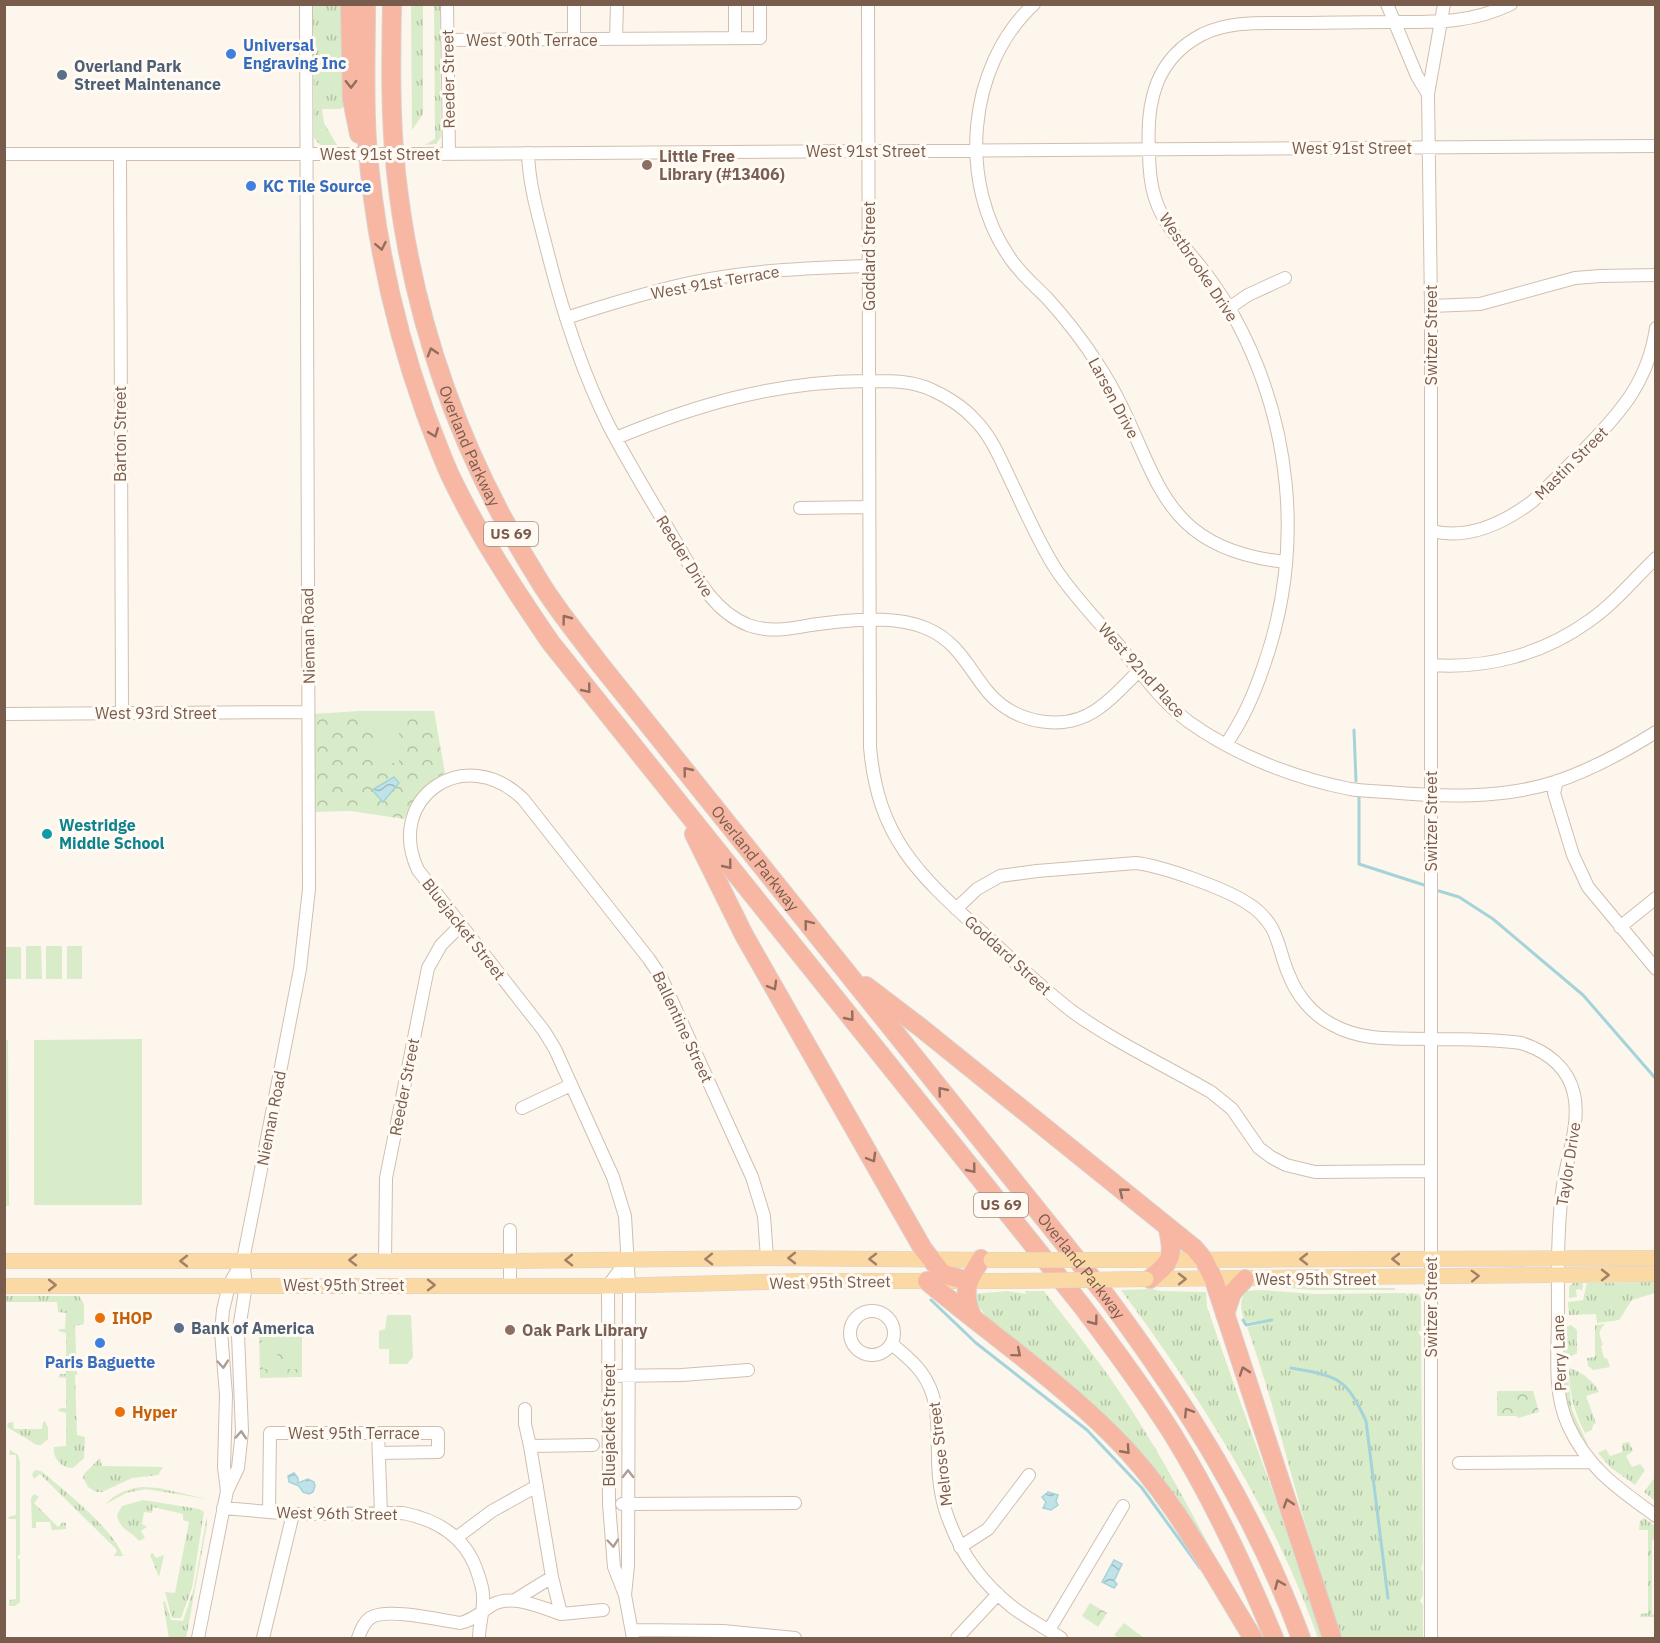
<svg xmlns="http://www.w3.org/2000/svg" width="1660" height="1643" font-family="'IBM Plex Sans',sans-serif">
	<style>
		.grass { fill: url(#grass-tufts) }
		.park { fill: url(#park-crowns) }
		.garden { fill: #d8ecc9 }
		.water { fill: url(#water-waves); stroke: #a5d3da; stroke-width: 1.5 }
		.lines { fill: none; stroke-linecap: round; stroke-linejoin: round }
		.stream { stroke: #a5d3da; stroke-width: 3 }
		.minor-casing { stroke: #d1beb0; stroke-width: 14 }
		.major-casing { stroke: #dad1cd; stroke-width: 16 }
		.highway-casing { stroke: #dad1cd; stroke-width: 20 }
		.minor { stroke: #fff; stroke-width: 12 }
		.major { stroke: #fbd9a5; stroke-width: 15 }
		.highway { stroke: #f7b7a3; stroke-width: 18 }
		.minor-bridge-casing { stroke: #d1beb0; stroke-width: 14; stroke-linecap: butt }
		.major-bridge-casing { stroke: #dad1cd; stroke-width: 16; stroke-linecap: butt }
		.minor-bridge { stroke: #fff; stroke-width: 12 }
		.major-bridge { stroke: #fbd9a5; stroke-width: 15 }
		.oneway { stroke: #936e5e }
		.oneway2 { stroke: #a18267 }
		.oneway3 { stroke: #af9d94 }
		.shop-dot { fill: #3f7fe0; stroke: #fffaf3; stroke-width: 2 }
		.service-dot { fill: #5c6f8a; stroke: #fffaf3; stroke-width: 2 }
		.education-dot { fill: #8d6e63; stroke: #fffaf3; stroke-width: 2 }
		.culture-dot { fill: #0f9aa8; stroke: #fffaf3; stroke-width: 2 }
		.food-dot { fill: #e8710a; stroke: #fffaf3; stroke-width: 2 }
		.labels { text-anchor: middle; stroke-width: 6; stroke-linejoin: round; paint-order: stroke }
		.shield { fill: #fffaf3; stroke: #a28b7f; stroke-width: 1.5 }
		.shield-label { font-size: 15px; font-weight: bold; fill: #7a5c4d }
		.street-label { font-size: 16px; fill: #7a5c4d; stroke: #fffaf3 }
		.shop-label { font-size: 16px; font-weight: bold; fill: #366cbe; stroke: #fffaf3; text-anchor: start }
		.service-label { font-size: 16px; font-weight: bold; fill: #4e5e75; stroke: #fffaf3; text-anchor: start }
		.education-label { font-size: 16px; font-weight: bold; fill: #785e54; stroke: #fffaf3; text-anchor: start }
		.culture-label { font-size: 16px; font-weight: bold; fill: #0d838f; stroke: #fffaf3; text-anchor: start }
		.food-label { font-size: 16px; font-weight: bold; fill: #c56008; stroke: #fffaf3; text-anchor: start }
	</style>
	<defs>
		<pattern id="grass-tufts" width="24" height="20" patternUnits="userSpaceOnUse" patternTransform="scale(1.5)"><rect width="24" height="20" fill="#d8ecc9"/><path d="M3 7l-1-3M5 7V3M7 7l1-3M15 17l-1-3M17 17v-4M19 17l1-3" fill="none" stroke="#b4c2a5"/></pattern>
		<pattern id="park-crowns" width="20" height="18" patternUnits="userSpaceOnUse" patternTransform="scale(1.5)"><rect width="20" height="18" fill="#d8ecc9"/><path d="M2 6a3 3 0 1 1 6 0M12 15a3 3 0 1 1 6 0" fill="none" stroke="#b4c2a5"/></pattern>
		<pattern id="water-waves" width="16" height="10" patternUnits="userSpaceOnUse" patternTransform="scale(1.5)"><rect width="16" height="10" fill="#bfe3e8"/><path d="M0 5q4-4 8 0t8 0" fill="none" stroke="#a0bbbe"/></pattern>
	</defs>
	<rect width="100%" height="100%" fill="#fdf6ec"/>
	<path class="grass" d="M313,5h30l2,101 -5,3h-18l2,14 13,22h-17l-6,-7z
		M411,5h12v109l-11,16z
		M434,5h6l1,132 -5,7 -11,1 10,-6z
		M1655,1282v11l-23,7 -13,20 -22,3 -1,-9 -27,1 -1,-13 15,-2 4,-17z
		M1573,1283h10l-1,8 -3,-2 -3,1 1,7 -8,1v-11z
		M1276,1284l45,4h74v2h-84l-54,-5z
		M1152,1289l9,2 45,1 1,15c38,111 80,220 117,331h-6c-45,-127 -117,-240 -197,-348z
		M1261,1290l54,4 91,-1 1,2 2,-2 10,1 2,4v32l-3,2 3,5 2,225 -2,7 2,2v24l-3,6 3,4v33h-81c-13,-40 -27,-81 -39,-122 -18,-63 -34,-128 -56,-189l27,-6 -2,-2 -27,4c-4,-13 -7,-21 2,-32z
		M1008,1291l18,3 -1,-3h19c29,37 59,75 85,115 37,57 68,117 100,177l-41,-63 -201,-202 -14,-20 -1,-4z
		M4,1296h75l5,8v20l-9,2 2,49h-2l2,60 8,2 -1,21 -11,10c-11,1 -21,-10 -19,-21l12,-1v-33l-8,-2 2,-3h6v-30l-8,-1 2,-3h6v-41l-8,-2 2,-2h5l1,-16 -8,-1 -1,-10h-52z
		M1605,1324c-8,9 -6,8 -2,21l-2,1 3,12h3l3,9 -17,3 -5,-4 -1,-8 8,-1v-32z
		M1571,1325l6,5v23l-7,4 -6,-5 2,-25z
		M1567,1368l5,42 16,35 -3,-1c-11,-17 -28,-56 -18,-76z
		M1569,1368c10,2 26,14 30,24l-13,4 10,27 -3,2 -1,5 -7,3c-11,-21 -16,-41 -16,-65z
		M45,1421l3,7v11l-7,6h-4l-30,-18 1,-4 5,-1 1,7h28l1,-7z
		M1629,1442l4,9 -7,5 6,11 8,-3 5,6 -10,15 -25,-18 -12,-14 8,-4 4,7 12,-4v-9z
		M10,1450l8,5 2,6v94h-2v4h2v43l-5,4h-6v-6l7,-1v-80h-7l-1,-2 8,-2v-60h-7z
		M100,1458l2,8 61,1 -5,8 -26,3 -30,14h-6l-8,-5 -5,-9 1,-4z
		M35,1470l6,1c22,18 73,59 82,85h-9l3,-6 -77,-76 -6,5 -2,-5z
		M1655,1477v24l-11,-9z
		M143,1487l16,1 48,11 -61,-10 -20,4 -20,11c9,-11 24,-16 37,-17z
		M34,1494l5,3 -5,6 24,24 5,-5 3,1v6l-14,1 -2,-8h-14v6h-4l-1,-30z
		M143,1500l56,9 5,3 -12,76 -11,30h-9l-7,-26 10,1 14,-71 -6,-2v-6l-30,-7 -1,6 -8,-1 -2,12 5,3 -6,4 4,7 -6,3c-7,-10 -19,-10 -22,-26l5,-9z
		M207,1516v9l-21,113h-17l-6,-36 2,-1 6,19 12,1 11,-33z
		M1644,1518l11,8v13l-3,1v74l3,1v2h-15l1,-3 7,-1v-83h-9l1,-9z
		M153,1553l3,5 8,-3 -5,22 -9,-22z"/>
	<path class="park" d="M359,711h75l11,62c-21,10 -32,25 -41,46l-53,-8 -38,1v-98z
		M302,1326v51l-42,1 -1,-51z
		M1497,1391h36l6,21 -21,6 -2,-2h-19z
		M1090,1603l17,10 -9,14 -16,-11z"/>
	<path class="garden" d="M374,712h25v51h-25z
		M26,946h15l1,33h-16z
		M46,946h16v33h-16z
		M67,946h15v33h-15z
		M6,947h15v32h-15z
		M142,1039v166h-108v-165z
		M4,1040h4l1,166h-5z
		M387,1315h24l2,42 -6,7h-18v-15h-10v-18l6,-2z
		M262,1336h15l1,33h-15z
		M283,1336h15l1,33h-15z
		M1124,1623l20,15h-25l-5,-3z"/>
	<path class="water" d="M394,777l5,6 -16,19 -11,-12z
		M294,1473l4,5v5l10,-4 6,3 1,4 -2,6 -4,2 -6,-2 -4,-6 -10,-4 -1,-6z
		M1048,1492l10,3 -2,6 2,4 -7,5 -8,-2 3,-6 -4,-5z
		M1114,1560l8,4 -8,17 3,3 -3,4 -12,-6z"/>
	<g class="lines">
		<path class="stream" d="M1354,730l2,51
			M1359,795v69l65,21
			M1439,891l20,6 34,22 90,76 73,84
			M931,1300l45,43 111,87 55,58 58,80
			M1243,1320l3,5 26,-5
			M1291,1368c46,8 55,9 75,53l22,177"/>
		<defs>
			<path id="minor" d="M447,4l2,150
				M574,4v36
				M868,4l2,743c8,92 49,128 114,187 29,27 58,54 89,78 42,30 93,54 138,80l21,17 27,39 12,9 15,8 29,7 116,-1
				M1034,4c-68,63 -76,180 -24,254 10,15 24,27 37,40 19,21 37,44 52,68 61,93 48,182 187,196
				M1387,4l30,72 11,18
				M735,38v-34
				M616,39l1,-35
				M447,40l313,-2v-34
				M528,153c1,33 11,65 19,97 15,60 34,120 62,176 20,38 42,74 64,111 20,33 37,73 75,88 22,8 42,4 63,0 36,-5 84,-11 117,4 30,13 41,40 60,63 27,32 78,41 111,16 15,-10 27,-25 40,-37
				M4,154h338
				M120,154l2,559
				M421,154l1235,-8
				M1431,306l49,-2 95,-26 25,-2 56,-1
				M1229,308l19,-13 37,-17
				M566,318c43,-14 85,-27 128,-36 57,-12 116,-14 174,-16
				M616,438c82,-34 159,-56 248,-57 23,0 47,-1 68,9 14,6 31,17 41,28 17,16 26,38 36,59 15,31 29,65 48,94 19,28 43,52 64,77 21,26 41,54 68,74 46,33 105,56 161,67 12,2 25,2 37,3 55,5 115,7 168,-10 36,-12 69,-30 101,-50
				M800,508l69,-1
				M1432,531c37,9 72,-8 101,-30 18,-17 35,-35 52,-52 36,-37 63,-67 71,-121
				M1432,665c56,4 111,-11 157,-44 25,-17 45,-42 67,-63
				M4,714l304,-2
				M1226,744c17,-24 29,-52 38,-79 41,-117 28,-246 -33,-354 -9,-15 -20,-31 -31,-45 -17,-21 -37,-42 -45,-68 -5,-15 -6,-32 -6,-48 -3,-49 7,-92 54,-116 27,-13 57,-11 86,-11 33,0 66,-1 99,-1 44,0 82,2 123,-18
				M1557,781l-3,12 19,62 15,32 68,82
				M956,909l21,-20 23,-13 37,-5 99,-8c26,3 88,25 111,40 10,6 19,15 25,25 8,15 10,32 17,47 8,21 24,40 44,50 31,17 64,13 98,14 30,0 60,0 90,4 25,8 47,24 53,51 7,31 -9,68 -12,99 -5,41 -4,83 -4,124 0,36 -5,75 10,108 20,44 51,64 88,91
				M1620,927l36,-29
				M522,1108l49,-23
				M385,1260l1,-82 42,-210 13,-23 20,-20
				M627,1260l-19,26 1,218 5,63 11,28 8,43
				M510,1285v-55
				M850 1333a22 22 0 1 1 44 0a22 22 0 1 1-44 0Z
				M892,1344c10,9 21,17 29,28 19,25 16,54 17,83 0,23 3,47 12,68 12,32 34,61 61,83 15,12 34,22 50,32
				M609,1376l73,-1 66,-5
				M378,1433l3,80
				M530,1446l63,-1
				M1459,1463l130,-1
				M227,1491l-3,-24 2,-72 -5,-63 2,-22 6,-25 14,-25 13,-65 44,-226 9,-80 -3,-885
				M622,1504l173,-1
				M223,1508l70,6 110,-1c35,7 64,25 75,61 3,9 6,18 5,27 0,13 -4,25 -4,37
				M269,1512l1,-79h168v19l-59,1
				M456,1538l36,-27 45,-25
				M960,1547l28,-18 41,-54
				M625,1595l3,-29 1,-281 -4,-69 -12,-39 -58,-128 -11,-18 -126,-161c-34,-72 47,-128 105,-71l126,160 12,18 91,200 12,39 3,42
				M515,1600l37,-23
				M561,1614l42,-4
				M632,1630l91,1 72,7
				M1049,1630l74,-124
				M198,1638l29,-147 11,-23 4,-37 -4,-96 8,-50 -3,-25
				M263,1638l30,-124
				M358,1638c3,-7 5,-15 12,-20 16,-11 70,2 90,5 14,-3 21,-11 32,-18 20,-12 50,3 69,9l-9,-37 -22,-131 -5,-22v-15
				M957,1638l41,-44
				M1431,1638v-1332l-3,-212 16,-90"/>
			<path id="major" d="M1129,1260l527,-2
				M4,1261h506l257,-3 224,2
				M1146,1279l510,-5
				M4,1286h604l194,-5h206"/>
			<g id="highway">
				<path d="M350,4l2,95 7,35"/>
				<path d="M366,4c0,46 -2,92 1,137 7,92 27,184 58,271 8,21 16,43 25,63 28,59 64,114 101,168l531,663c31,41 62,83 90,127 40,65 73,135 102,205"/>
				<path id="s1" d="M392,4c-1,56 -2,112 4,168 16,149 64,283 144,410 17,28 39,54 59,81l508,634c80,108 147,214 194,341"/>
				<path d="M694,834l50,101 179,314 20,25 25,7"/>
				<path d="M866,986l54,41 274,221 10,12 10,20 118,358"/>
				<path d="M1150,1279c22,-18 24,-22 18,-50"/>
				<path d="M927,1281c62,52 129,98 186,155 59,58 97,133 140,202"/>
				<path d="M1225,1314l7,-21 13,-14"/>
				<path d="M972,1316c-11,-25 -4,-35 9,-57"/>
			</g>
		</defs>
		<use href="#minor" class="minor-casing"/>
		<use href="#major" class="major-casing"/>
		<use href="#highway" class="highway-casing"/>
		<use href="#minor" class="minor"/>
		<use href="#major" class="major"/>
		<use href="#highway" class="highway"/>
		<defs>
			<path id="minor-bridge" d="M342,154h79"/>
			<path id="major-bridge" d="M991,1260h138
				M1008,1281l138,-2"/>
		</defs>
		<use href="#minor-bridge" class="minor-bridge-casing"/>
		<use href="#major-bridge" class="major-bridge-casing"/>
		<use href="#minor-bridge" class="minor-bridge"/>
		<use href="#major-bridge" class="major-bridge"/>
	</g>
	<defs><path id="oneway-chevron" d="M-2-3.5L2.5 0L-2 3.5" fill="none" stroke-width="1.6" stroke-linecap="round" stroke-linejoin="round" transform="scale(1.5)"/></defs>
	<g class="oneway">
		<use href="#oneway-chevron" transform="translate(351 84) rotate(89)"/>
		<use href="#oneway-chevron" transform="translate(381 246) rotate(79)"/>
		<use href="#oneway-chevron" transform="translate(432 352) rotate(-107)"/>
		<use href="#oneway-chevron" transform="translate(434 433) rotate(69)"/>
		<use href="#oneway-chevron" transform="translate(566 619) rotate(-127)"/>
		<use href="#oneway-chevron" transform="translate(587 689) rotate(51)"/>
		<use href="#oneway-chevron" transform="translate(687 771) rotate(-129)"/>
		<use href="#oneway-chevron" transform="translate(728 865) rotate(51)"/>
		<use href="#oneway-chevron" transform="translate(808 924) rotate(-128)"/>
		<use href="#oneway-chevron" transform="translate(773 986) rotate(60)"/>
		<use href="#oneway-chevron" transform="translate(850 1017) rotate(51)"/>
		<use href="#oneway-chevron" transform="translate(942 1091) rotate(-129)"/>
		<use href="#oneway-chevron" transform="translate(872 1158) rotate(60)"/>
		<use href="#oneway-chevron" transform="translate(972 1169) rotate(51)"/>
		<use href="#oneway-chevron" transform="translate(1123 1192) rotate(-141)"/>
		<use href="#oneway-chevron" transform="translate(1094 1321) rotate(53)"/>
		<use href="#oneway-chevron" transform="translate(1017 1353) rotate(40)"/>
		<use href="#oneway-chevron" transform="translate(1244 1371) rotate(-109)"/>
		<use href="#oneway-chevron" transform="translate(1188 1412) rotate(-122)"/>
		<use href="#oneway-chevron" transform="translate(1126 1450) rotate(48)"/>
		<use href="#oneway-chevron" transform="translate(1288 1503) rotate(-108)"/>
		<use href="#oneway-chevron" transform="translate(1279 1584) rotate(-113)"/>
	</g>
	<g class="oneway2">
		<use href="#oneway-chevron" transform="translate(792 1258) rotate(-180)"/>
		<use href="#oneway-chevron" transform="translate(709 1259) rotate(179)"/>
		<use href="#oneway-chevron" transform="translate(873 1259) rotate(-180)"/>
		<use href="#oneway-chevron" transform="translate(1304 1259) rotate(180)"/>
		<use href="#oneway-chevron" transform="translate(1396 1259) rotate(-180)"/>
		<use href="#oneway-chevron" transform="translate(353 1260) rotate(180)"/>
		<use href="#oneway-chevron" transform="translate(569 1260) rotate(179)"/>
		<use href="#oneway-chevron" transform="translate(184 1261) rotate(180)"/>
		<use href="#oneway-chevron" transform="translate(1605 1275)"/>
		<use href="#oneway-chevron" transform="translate(1475 1276) rotate(-2)"/>
		<use href="#oneway-chevron" transform="translate(1182 1279)"/>
		<use href="#oneway-chevron" transform="translate(52 1285)"/>
		<use href="#oneway-chevron" transform="translate(431 1285)"/>
	</g>
	<g class="oneway3">
		<use href="#oneway-chevron" transform="translate(223 1364) rotate(85)"/>
		<use href="#oneway-chevron" transform="translate(241 1435) rotate(-86)"/>
		<use href="#oneway-chevron" transform="translate(628 1474) rotate(-90)"/>
		<use href="#oneway-chevron" transform="translate(613 1543) rotate(85)"/>
	</g>
	<g class="shop-dot">
		<circle cx="231" cy="54" r="6"/>
		<circle cx="251" cy="186" r="6"/>
		<circle cx="100" cy="1343" r="6"/>
	</g>
	<g class="service-dot">
		<circle cx="62" cy="75" r="6"/>
		<circle cx="179" cy="1328" r="6"/>
	</g>
	<g class="education-dot">
		<circle cx="647" cy="165" r="6"/>
		<circle cx="510" cy="1330" r="6"/>
	</g>
	<circle class="culture-dot" cx="47" cy="834" r="6"/>
	<g class="food-dot">
		<circle cx="100" cy="1318" r="6"/>
		<circle cx="120" cy="1412" r="6"/>
	</g>
	<g class="labels">
		<g class="shield">
			<rect x="484" y="522" width="54" height="24" rx="4.5"/>
			<rect x="974" y="1193" width="54" height="24" rx="4.5"/>
		</g>
		<g class="shield-label">
			<text x="511" y="539">US 69</text>
			<text x="1001" y="1210">US 69</text>
		</g>
		<g class="street-label">
			<text x="532" y="46">West 90th Terrace</text>
			<text transform="translate(448 79) rotate(-91)" y="6">Reeder Street</text>
			<text x="1352" y="154">West 91st Street</text>
			<text x="866" y="157">West 91st Street</text>
			<text x="380" y="160">West 91st Street</text>
			<text transform="translate(869 256) rotate(-90)" y="6">Goddard Street</text>
			<text transform="translate(1199 267) rotate(56)" y="6">Westbrooke Drive</text>
			<text transform="translate(715 282) rotate(-10)" y="6">West 91st Terrace</text>
			<text transform="translate(1431 335) rotate(-90)" y="6">Switzer Street</text>
			<text transform="translate(1114 398) rotate(62)" y="6">Larsen Drive</text>
			<text transform="translate(120 434) rotate(-90)" y="6">Barton Street</text>
			<text dy="6" stroke="none"><textPath href="#s1" startOffset="453">Overland Parkway</textPath></text>
			<text transform="translate(1571 463) rotate(-45)" y="6">Mastin Street</text>
			<text transform="translate(685 556) rotate(58)" y="6">Reeder Drive</text>
			<text transform="translate(308 636) rotate(-91)" y="6">Nieman Road</text>
			<text transform="translate(1142 670) rotate(48)" y="6">West 92nd Place</text>
			<text x="156" y="719">West 93rd Street</text>
			<text transform="translate(1431 821) rotate(-90)" y="6">Switzer Street</text>
			<text dy="6" stroke="none"><textPath href="#s1" startOffset="957">Overland Parkway</textPath></text>
			<text transform="translate(464 929) rotate(52)" y="6">Bluejacket Street</text>
			<text transform="translate(1008 955) rotate(42)" y="6">Goddard Street</text>
			<text transform="translate(683 1027) rotate(65)" y="6">Ballentine Street</text>
			<text transform="translate(404 1087) rotate(-79)" y="6">Reeder Street</text>
			<text transform="translate(271 1118) rotate(-79)" y="6">Nieman Road</text>
			<text transform="translate(1568 1164) rotate(-81)" y="6">Taylor Drive</text>
			<text dy="6" stroke="none"><textPath href="#s1" startOffset="1479">Overland Parkway</textPath></text>
			<text x="1316" y="1285">West 95th Street</text>
			<text transform="translate(830 1282) rotate(-1)" y="6">West 95th Street</text>
			<text x="344" y="1291">West 95th Street</text>
			<text transform="translate(1431 1307) rotate(-90)" y="6">Switzer Street</text>
			<text transform="translate(1559 1353) rotate(-92)" y="6">Perry Lane</text>
			<text transform="translate(609 1425) rotate(-90)" y="6">Bluejacket Street</text>
			<text x="354" y="1439">West 95th Terrace</text>
			<text transform="translate(940 1454) rotate(-97)" y="6">Melrose Street</text>
			<text transform="translate(337 1513) rotate(1)" y="6">West 96th Street</text>
		</g>
		<g class="shop-label">
			<text x="243" y="51">Universal<tspan x="243" dy="18">Engraving Inc</tspan></text>
			<text x="263" y="192">KC Tile Source</text>
			<text x="100" y="1368" text-anchor="middle">Paris Baguette</text>
		</g>
		<g class="service-label">
			<text x="74" y="72">Overland Park<tspan x="74" dy="18">Street Maintenance</tspan></text>
			<text x="191" y="1334">Bank of America</text>
		</g>
		<g class="education-label">
			<text x="659" y="162">Little Free<tspan x="659" dy="18">Library (#13406)</tspan></text>
			<text x="522" y="1336">Oak Park Library</text>
		</g>
		<g class="culture-label">
			<text x="59" y="831">Westridge<tspan x="59" dy="18">Middle School</tspan></text>
		</g>
		<g class="food-label">
			<text x="112" y="1324">IHOP</text>
			<text x="132" y="1418">Hyper</text>
		</g>
	</g>
	<rect width="1660" height="1643" fill="none" stroke="#7a5c4d" stroke-width="12"/>
</svg>
